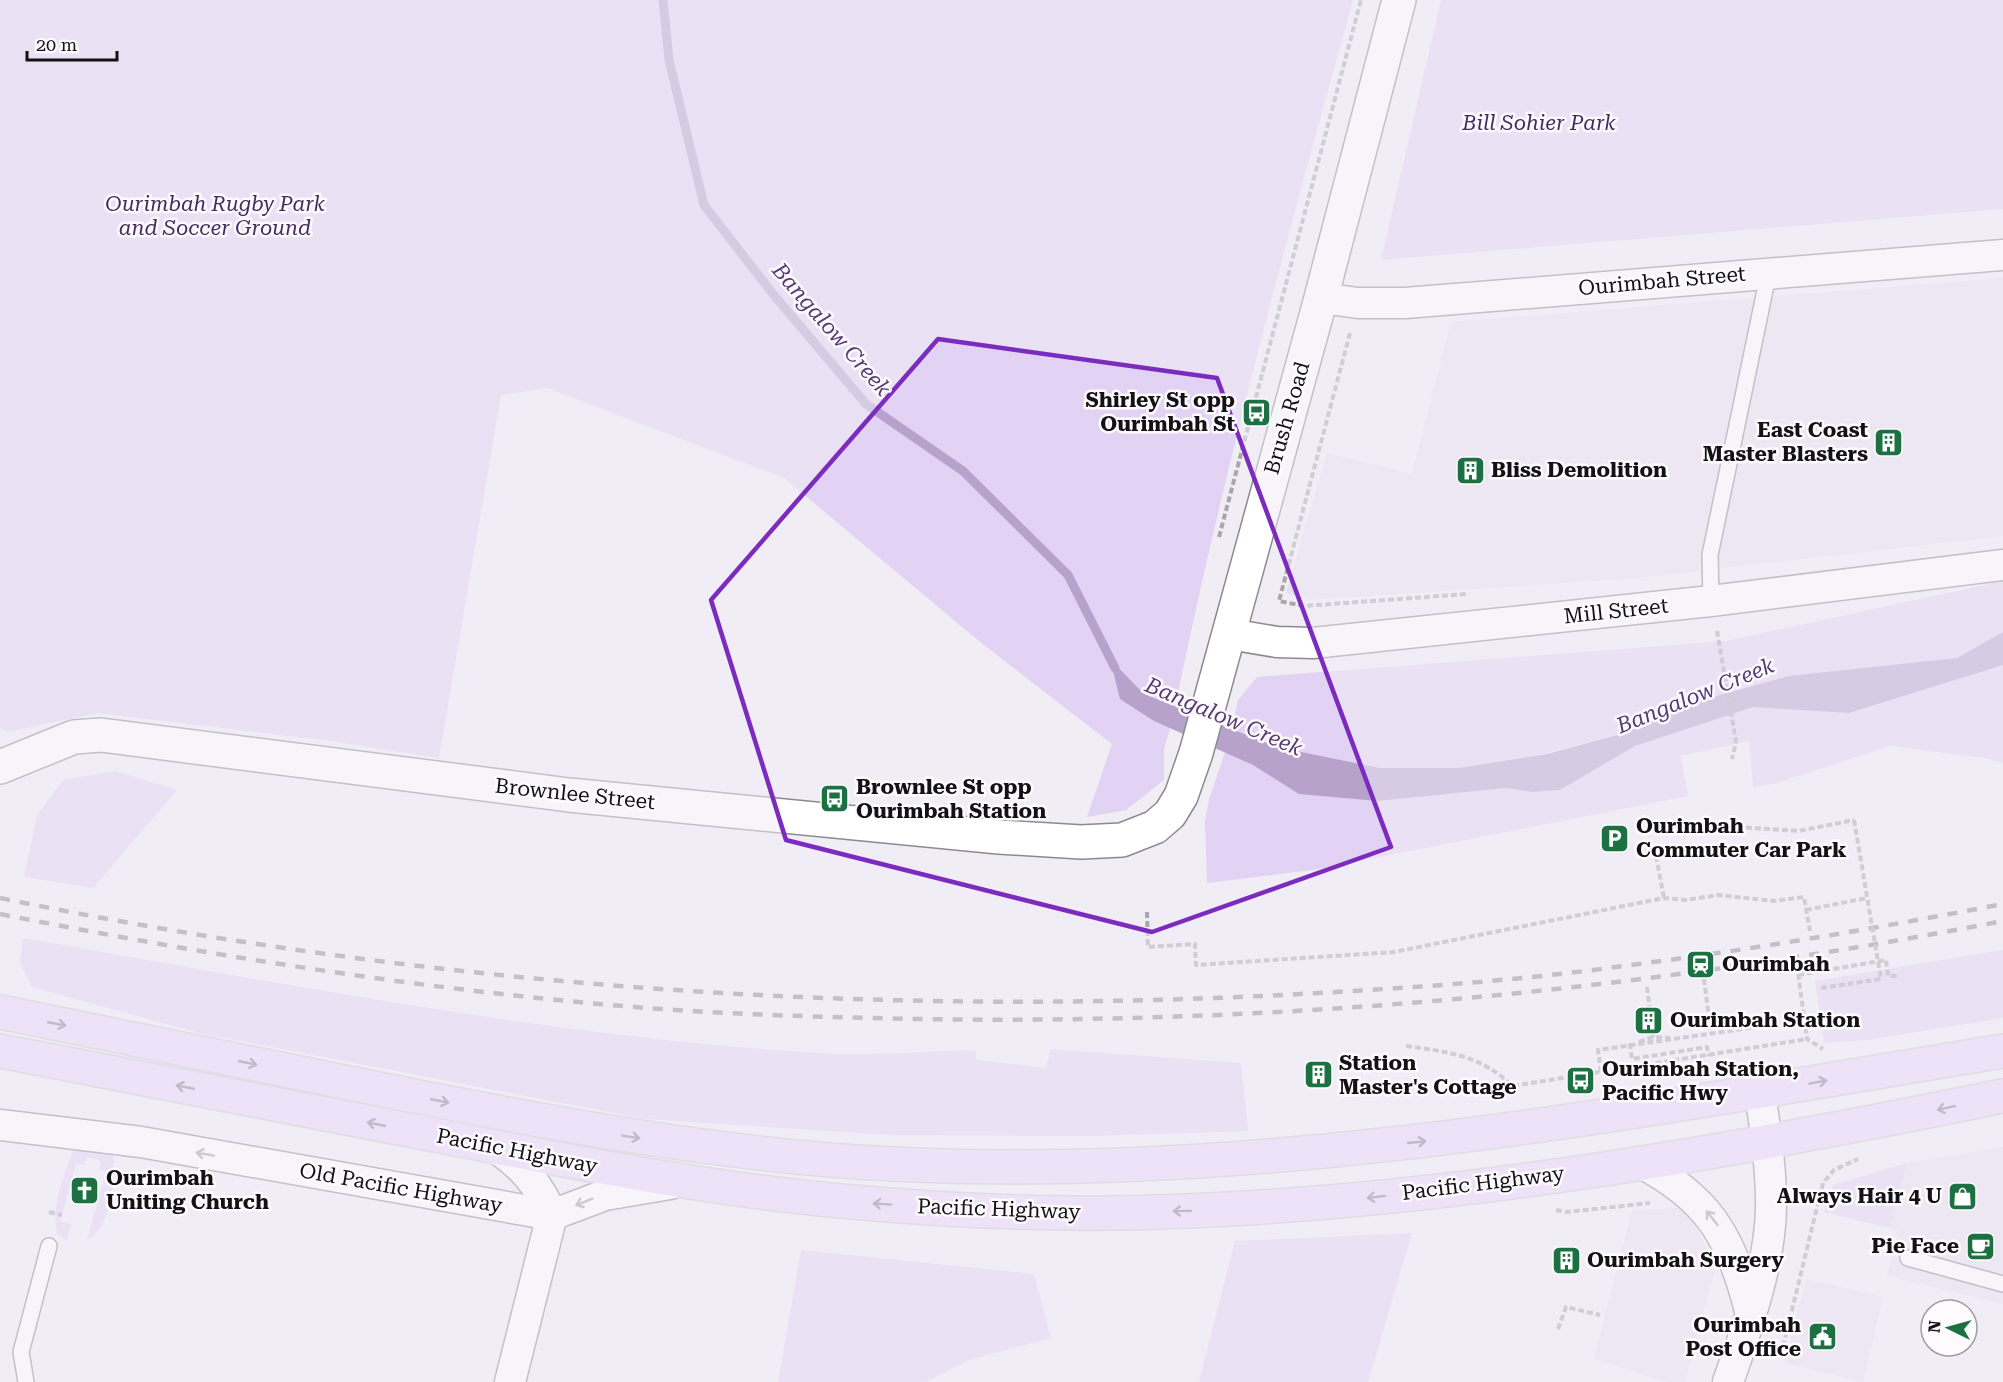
<svg xmlns="http://www.w3.org/2000/svg" width="2003" height="1382" font-family="'Roboto Serif',serif">
	<style>
		.built { fill: #e6dfee }
		.green { fill: #e2d2f3 }
		.water { fill: #b7a2cc }
		.lines { fill: none; stroke-linecap: round; stroke-linejoin: round }
		.stream { stroke: #b7a2cc; stroke-width: 9 }
		.service-casing { stroke: #8d8990; stroke-width: 18 }
		.minor-casing { stroke: #8d8990; stroke-width: 33 }
		.tertiary-casing { stroke: #8d8990; stroke-width: 36 }
		.primary-casing { stroke: #cbcbcb; stroke-width: 36 }
		.path { stroke: #a9a6ac; stroke-width: 4; stroke-dasharray: 6 3; stroke-linecap: butt }
		.service { stroke: #fff; stroke-width: 15 }
		.minor { stroke: #fff; stroke-width: 30 }
		.tertiary { stroke: #fff; stroke-width: 33 }
		.primary { stroke: #e9d6fb; stroke-width: 33 }
		.rail { stroke: #8c898f; stroke-width: 4.5; stroke-dasharray: 10 10; stroke-linecap: butt }
		.path-bridge { stroke: #a9a6ac; stroke-width: 4; stroke-dasharray: 6 3; stroke-linecap: butt }
		.oneway { stroke: #887d93 }
		.oneway2 { stroke: #a0a0a1 }
		.marked { fill: none; stroke: #7b2cbf; stroke-width: 4.5; stroke-linejoin: round }
		.labels { text-anchor: middle; stroke-width: 5; stroke-linejoin: round; paint-order: stroke }
		.park-label { font-size: 21px; font-style: italic; fill: #472a5f; stroke: #fdfbfe }
		.street-label { font-size: 21px; fill: #121114; stroke: #fdfbfe }
		.poi-label { font-size: 21px; font-weight: bold; fill: #121114; stroke: #fdfbfe; text-anchor: start }
		.water-label { font-size: 22px; font-style: italic; fill: #583b72; stroke: #fdfbfe }
	</style>
	<rect width="100%" height="100%" fill="#f1edf5"/>
	<path class="built" d="M2003,278v258l-367,42 -327,22 -23,-7 41,-140 85,21 39,-152z
		M2003,1147v157l-116,-28 11,-45 -9,-3 18,-65z
		M1677,1208l12,7 27,50 -31,117h-18l-73,-23 38,-149z
		M1806,1279l77,18 -20,85 -78,-19z"/>
	<path class="green" d="M0,0h1353c-65,234 -129,468 -178,707l-31,-13 -33,-34 43,61 16,7 -6,21v31l-38,30 -39,7 25,-73 -133,-103 -195,-163 -237,-90 -46,7 -62,363 -109,-17 -233,-28 -89,19 -8,-4z
		M1441,0h562v209l-622,51z
		M2003,581v182l-18,-5 -95,-12 -117,38 -20,3 -4,-46 -68,15 7,40 -369,73 -112,14 -2,-62 4,-21 16,-48 28,13 125,36 128,-13 26,4 28,-2 75,-44 32,-11 121,-58 -97,26 -70,31 -74,19 -89,15h-78l-103,-21 -45,-18 6,-29 19,-23 469,-36z
		M115,771l62,19 -84,98 -69,-11 13,-62 26,-35z
		M23,938c264,46 530,99 798,115 51,3 104,-2 155,-3v10l70,8 5,-19 190,14 7,68 -157,5 -202,-1 -244,-16 -446,-86 -167,-46 -12,-24z
		M2003,950v68l-135,22 -44,3 -9,-62z
		M74,1148l39,4c3,24 -2,76 -26,88l19,-68 -7,-3 2,-8 -14,-4 -3,8 -8,-1 -16,57 11,3 -4,16 -9,-4c-9,-25 7,-64 16,-88z
		M1907,1163l-18,65 -65,-16 9,-27z
		M1412,1233l-44,149h-169l36,-141z
		M801,1250l233,24 17,64 -79,21 -46,23h-148z"/>
	<path class="water" d="M2003,632v33l-154,48 -96,-6 -118,39 -75,44 -28,2 -26,-4 -128,13 -79,-7 -46,-29 -99,-44 -34,-22 -10,-40 34,35 133,53 103,21h78l89,-14 74,-20 70,-31 98,-27 168,-18z"/>
	<g class="lines">
		<path class="stream" d="M663,0l6,60 35,145 69,89 93,110 97,67 105,104 47,93"/>
		<defs>
			<path id="service" d="M1711,601l-1,-46 59,-284
				M1908,1258l95,26
				M26,1382l-5,-30 28,-106"/>
			<path id="minor" d="M1321,298l37,5h47l598,-48
				M1229,634l48,8 36,1 398,-42 292,-36
				M0,1125l141,17 411,73
				M495,1147c28,19 44,38 57,68l-42,167
				M1639,1162c69,35 93,76 111,149
				M552,1215l53,-20 65,-11
				M1728,1382c19,-54 44,-122 43,-180 0,-36 -6,-74 -11,-110"/>
			<path id="tertiary" d="M0,767l74,-30 27,-2 468,60 430,42 82,5 41,-2 33,-13 15,-13 11,-18 15,-43 125,-455 78,-298"/>
			<path id="primary" d="M0,1012c123,25 246,50 369,75 173,35 346,68 523,77 373,19 744,-53 1111,-113
				M0,1051c147,28 293,57 440,85 137,27 272,54 412,66 111,10 224,14 335,9 274,-11 548,-60 816,-115"/>
		</defs>
		<use href="#service" class="service-casing"/>
		<use href="#minor" class="minor-casing"/>
		<use href="#tertiary" class="tertiary-casing"/>
		<use href="#primary" class="primary-casing"/>
		<path class="path" d="M1350,333l-71,268 25,5 163,-12
			M1219,537l142,-537
			M1717,631l19,111 -4,17
			M1737,827l62,4 55,-11
			M1656,856l8,42
			M1806,910l61,-12
			M1147,912l1,35 47,-3 1,21 198,-13 270,-54 22,2 32,-5 56,6 30,-4 6,34
			M1797,965l10,74 16,10
			M1798,975l88,-15 2,16h11
			M1704,979l7,54
			M1647,987l6,50
			M1821,988l60,-9
			M1639,1042l14,-5 17,1
			M1632,1045h-2l2,14 75,-12 2,9
			M1406,1046c42,6 75,9 106,40l295,-47
			M1601,1072l-3,-22 206,-30
			M1802,1197l17,-3
			M1556,1210l11,2 83,-9
			M49,1212l13,3
			M1558,1329l8,-22 34,8
			M1781,1355l42,-172 11,-13 24,-11"/>
		<use href="#service" class="service"/>
		<use href="#minor" class="minor"/>
		<use href="#tertiary" class="tertiary"/>
		<use href="#primary" class="primary"/>
		<path class="rail" d="M0,898c428,88 864,120 1300,96 108,-6 216,-13 323,-28 127,-16 254,-38 380,-62
			M0,914c202,40 406,73 611,91 101,9 203,12 304,14 370,6 725,-28 1088,-98"/>
		<path class="path-bridge" d="M1854,820l27,159"/>
	</g>
	<defs><path id="oneway-shaft" d="M-6 0H5M1.5-3L5.5 0L1.5 3" fill="none" stroke-width="1.6" stroke-linecap="round" stroke-linejoin="round" transform="scale(1.5)"/></defs>
	<g class="oneway">
		<use href="#oneway-shaft" transform="translate(57 1024) rotate(11)"/>
		<use href="#oneway-shaft" transform="translate(248 1063) rotate(11)"/>
		<use href="#oneway-shaft" transform="translate(1818 1082) rotate(-10)"/>
		<use href="#oneway-shaft" transform="translate(185 1087) rotate(-169)"/>
		<use href="#oneway-shaft" transform="translate(440 1101) rotate(11)"/>
		<use href="#oneway-shaft" transform="translate(1946 1108) rotate(168)"/>
		<use href="#oneway-shaft" transform="translate(376 1124) rotate(-169)"/>
		<use href="#oneway-shaft" transform="translate(631 1137) rotate(9)"/>
		<use href="#oneway-shaft" transform="translate(1417 1142) rotate(-6)"/>
		<use href="#oneway-shaft" transform="translate(1376 1197) rotate(173)"/>
		<use href="#oneway-shaft" transform="translate(882 1204) rotate(-176)"/>
		<use href="#oneway-shaft" transform="translate(1182 1211) rotate(179)"/>
	</g>
	<g class="oneway2">
		<use href="#oneway-shaft" transform="translate(205 1154) rotate(-170)"/>
		<use href="#oneway-shaft" transform="translate(584 1202) rotate(158)"/>
		<use href="#oneway-shaft" transform="translate(1712 1218) rotate(-128)"/>
	</g>
	<path d="M0 0H2003V1382H0ZM938,339l279,39 174,469 -239,85 -366,-92 -75,-240z" fill="#f1edf5" fill-opacity=".55" fill-rule="evenodd"/>
	<path class="marked" d="M938,339l279,39 174,469 -239,85 -366,-92 -75,-240z"/>
	<defs>
		<symbol id="bus-square" viewBox="-11 -11 22 22"><rect x="-9" y="-9" width="18" height="18" rx="4" fill="#1c7143" stroke="#fdfbfe"/><path d="M-5-6H5V4H4V6H2V4H-2V6H-4V4H-5ZM-3.5-4V0h7V-4ZM-3.5 1.2v1.5H-2V1.2ZM2 1.2v1.5H3.5V1.2Z" fill="#fff"/></symbol>
		<symbol id="building-square" viewBox="-11 -11 22 22"><rect x="-9" y="-9" width="18" height="18" rx="4" fill="#1c7143" stroke="#fdfbfe"/><path d="M-4-6H4V6H1V3H-1V6H-4ZM-2.5-4.3h1.7v1.8h-1.7ZM.8-4.3h1.7v1.8H.8ZM-2.5-1h1.7V.8h-1.7ZM.8-1h1.7V.8H.8Z" fill="#fff"/></symbol>
		<symbol id="parking-square" viewBox="-11 -11 22 22"><rect x="-9" y="-9" width="18" height="18" rx="4" fill="#1c7143" stroke="#fdfbfe"/><path d="M-3.5-5.5H1a3.5 3.5 0 0 1 0 7H-1V5.5H-3.5ZM-1-3.4V-.6H.8a1.4 1.4 0 0 0 0-2.8Z" fill="#fff"/></symbol>
		<symbol id="station-square" viewBox="-11 -11 22 22"><rect x="-9" y="-9" width="18" height="18" rx="4" fill="#1c7143" stroke="#fdfbfe"/><path d="M-3-6H3Q5-6 5-4V2Q5 4 3 4L4.5 6H3L1.5 4h-3L-3 6H-4.5L-3 4Q-5 4-5 2V-4Q-5-6-3-6ZM-3.5-4v3h7v-3ZM-3.5 1v1.5H-2V1ZM2 1v1.5H3.5V1Z" fill="#fff"/></symbol>
		<symbol id="church-square" viewBox="-11 -11 22 22"><rect x="-9" y="-9" width="18" height="18" rx="4" fill="#1c7143" stroke="#fdfbfe"/><path d="M-1.2-6h2.4v3.5h3.3v2.4h-3.3V6h-2.4V-.1h-3.3v-2.4h3.3Z" fill="#fff"/></symbol>
		<symbol id="shop-square" viewBox="-11 -11 22 22"><rect x="-9" y="-9" width="18" height="18" rx="4" fill="#1c7143" stroke="#fdfbfe"/><path d="M-5-2.5h2.3a2.7 3.5 0 0 1 5.4 0H5L5.5 6h-11ZM-1.5-2.5h3a1.5 2.3 0 0 0-3 0Z" fill="#fff"/></symbol>
		<symbol id="cafe-square" viewBox="-11 -11 22 22"><rect x="-9" y="-9" width="18" height="18" rx="4" fill="#1c7143" stroke="#fdfbfe"/><path d="M-5.5-4.5H6V0H3Q3 3.5 0 3.5H-2.5Q-5.5 3.5-5.5 0ZM3-3.2v2h1.7v-2ZM-6 4.5H4V6H-6Z" fill="#fff"/></symbol>
		<symbol id="civic-square" viewBox="-11 -11 22 22"><rect x="-9" y="-9" width="18" height="18" rx="4" fill="#1c7143" stroke="#fdfbfe"/><path d="M-.6-6.5H3V-4.5H.6V-3L4-1V1h2V6H-6V1h2V-1L-.6-3ZM-1.2 2.5V6h2.4V2.5Z" fill="#fff"/></symbol>
	</defs>
	<g fill-rule="evenodd">
		<use href="#bus-square" x="1240" y="396" width="33" height="33"/>
		<use href="#building-square" x="1872" y="426" width="33" height="33"/>
		<use href="#building-square" x="1454" y="454" width="33" height="33"/>
		<use href="#bus-square" x="818" y="782" width="33" height="33"/>
		<use href="#parking-square" x="1598" y="822" width="33" height="33"/>
		<use href="#station-square" x="1684" y="948" width="33" height="33"/>
		<use href="#building-square" x="1632" y="1004" width="33" height="33"/>
		<use href="#building-square" x="1302" y="1058" width="33" height="33"/>
		<use href="#bus-square" x="1564" y="1064" width="33" height="33"/>
		<use href="#church-square" x="68" y="1174" width="33" height="33"/>
		<use href="#shop-square" x="1946" y="1180" width="33" height="33"/>
		<use href="#cafe-square" x="1964" y="1230" width="33" height="33"/>
		<use href="#building-square" x="1550" y="1244" width="33" height="33"/>
		<use href="#civic-square" x="1806" y="1320" width="33" height="33"/>
	</g>
	<g class="labels">
		<g class="park-label">
			<text x="1539" y="130">Bill Sohier Park</text>
			<text x="215" y="211">Ourimbah Rugby Park<tspan x="215" dy="24">and Soccer Ground</tspan></text>
		</g>
		<g class="street-label">
			<text transform="translate(1662 281) rotate(-5)" y="7">Ourimbah Street</text>
			<text transform="translate(1287 418) rotate(-74)" y="7">Brush Road</text>
			<text transform="translate(1616 611) rotate(-6)" y="7">Mill Street</text>
			<text transform="translate(575 794) rotate(6)" y="7">Brownlee Street</text>
			<text transform="translate(517 1151) rotate(11)" y="7">Pacific Highway</text>
			<text transform="translate(1483 1183) rotate(-7)" y="7">Pacific Highway</text>
			<text transform="translate(401 1188) rotate(10)" y="7">Old Pacific Highway</text>
			<text transform="translate(999 1209) rotate(2)" y="7">Pacific Highway</text>
		</g>
		<g class="poi-label">
			<text x="1235" y="407" text-anchor="end">Shirley St opp<tspan x="1235" dy="24">Ourimbah St</tspan></text>
			<text x="1868" y="437" text-anchor="end">East Coast<tspan x="1868" dy="24">Master Blasters</tspan></text>
			<text x="1491" y="477">Bliss Demolition</text>
			<text x="856" y="794">Brownlee St opp<tspan x="856" dy="24">Ourimbah Station</tspan></text>
			<text x="1636" y="833">Ourimbah<tspan x="1636" dy="24">Commuter Car Park</tspan></text>
			<text x="1722" y="971">Ourimbah</text>
			<text x="1670" y="1027">Ourimbah Station</text>
			<text x="1339" y="1070">Station<tspan x="1339" dy="24">Master's Cottage</tspan></text>
			<text x="1602" y="1076">Ourimbah Station,<tspan x="1602" dy="24">Pacific Hwy</tspan></text>
			<text x="106" y="1185">Ourimbah<tspan x="106" dy="24">Uniting Church</tspan></text>
			<text x="1942" y="1203" text-anchor="end">Always Hair 4 U</text>
			<text x="1959" y="1253" text-anchor="end">Pie Face</text>
			<text x="1587" y="1267">Ourimbah Surgery</text>
			<text x="1801" y="1332" text-anchor="end">Ourimbah<tspan x="1801" dy="24">Post Office</tspan></text>
		</g>
		<g class="water-label">
			<text transform="translate(832 329) rotate(49)" y="8">Bangalow Creek</text>
			<text transform="translate(1695 695) rotate(-22)" y="8">Bangalow Creek</text>
			<text transform="translate(1224 716) rotate(23)" y="8">Bangalow Creek</text>
		</g>
	</g>
	<g transform="translate(1949 1328) rotate(275)"><circle r="28" fill="#fdfbfe" stroke="#9f9da0" stroke-width="1.5"/>
	<path d="M0-4.5L10 22L0 15L-10 22Z" fill="#1c7143"/>
	<text y="-9" font-size="16" font-weight="bold" text-anchor="middle" fill="#121114">N</text>
	</g>
	<path d="M27 51v9h90v-9" fill="none" stroke="#121114" stroke-width="3"/>
	<text x="36" y="51" font-size="18" fill="#121114" stroke="#fdfbfe" stroke-width="4.5" paint-order="stroke">20 m</text>
</svg>
